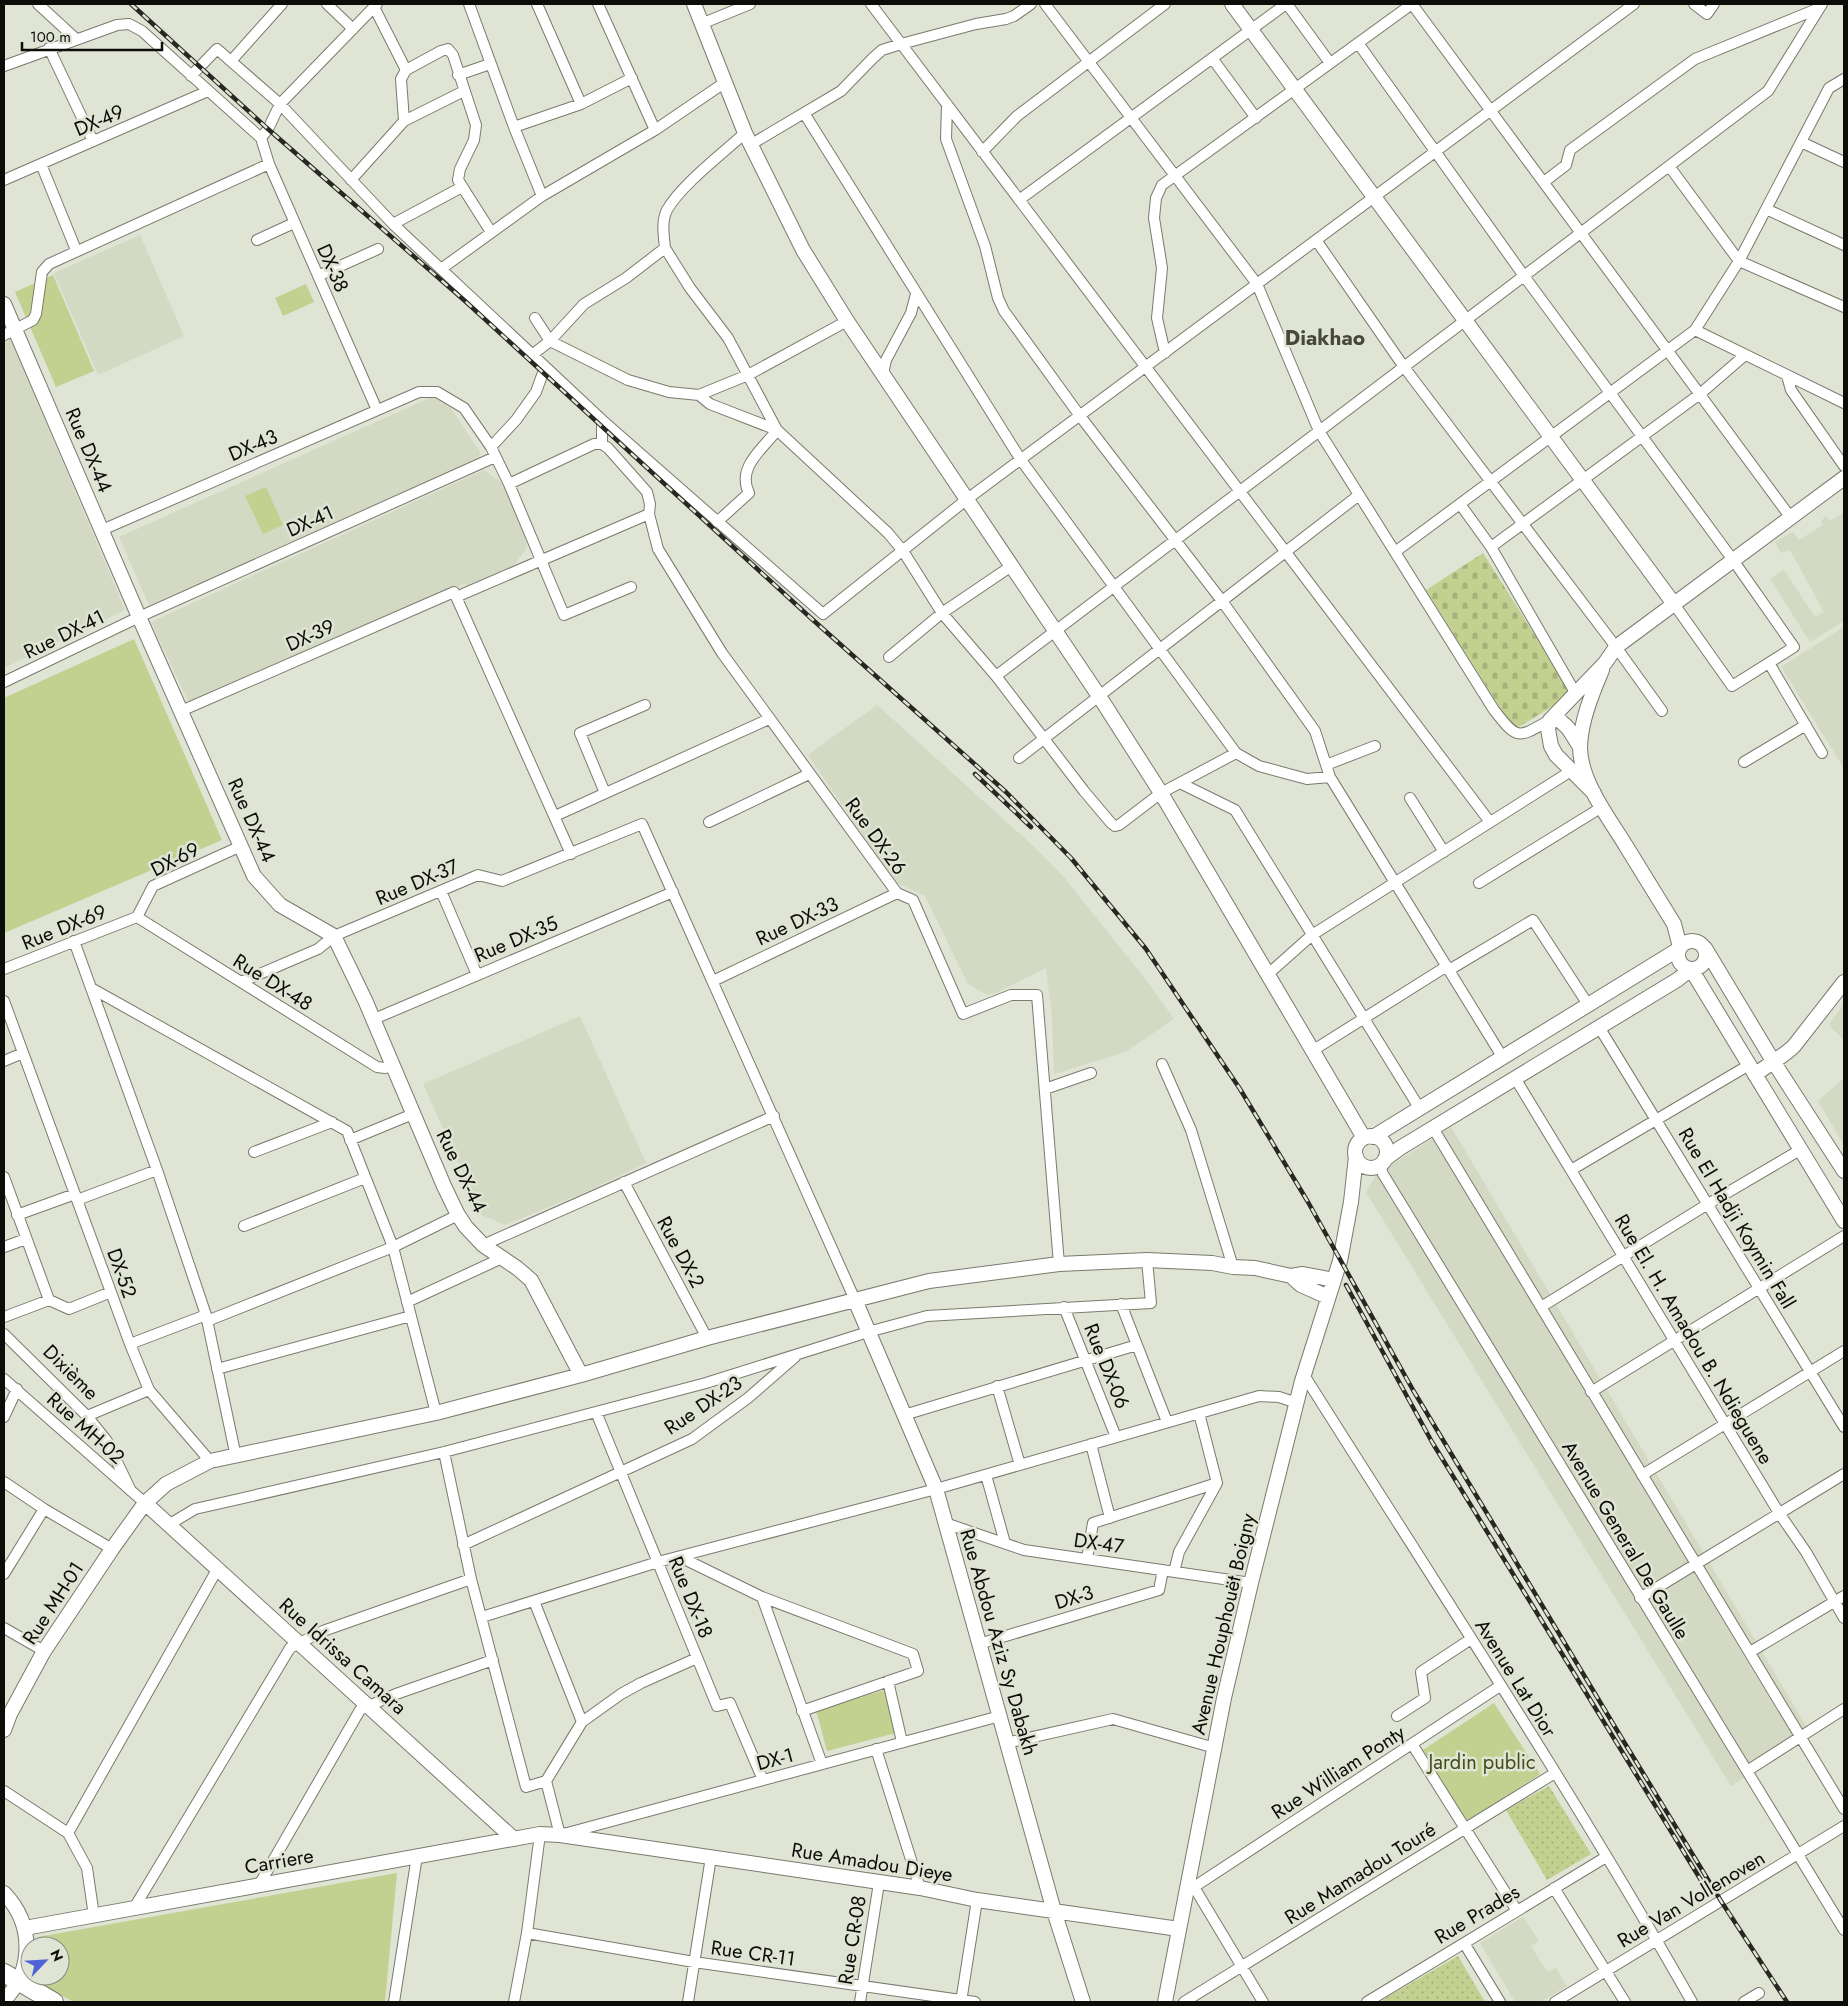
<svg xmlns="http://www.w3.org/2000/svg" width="1848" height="2006" font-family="Jost,sans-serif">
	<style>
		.built { fill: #d3d9c2 }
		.grass { fill: url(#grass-dots) }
		.cemetery { fill: url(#cemetery-stones) }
		.green { fill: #c2d090 }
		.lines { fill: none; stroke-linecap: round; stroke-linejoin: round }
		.street-casing { stroke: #787b6d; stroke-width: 12 }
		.secondary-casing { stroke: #787b6d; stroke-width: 16 }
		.highway-casing { stroke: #787b6d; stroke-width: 20 }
		.street { stroke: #fff; stroke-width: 10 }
		.secondary { stroke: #fff; stroke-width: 14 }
		.highway { stroke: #fff; stroke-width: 18 }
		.rail-casing { stroke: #272822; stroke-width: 4.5 }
		.rail { stroke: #dfe4d4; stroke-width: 2.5; stroke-dasharray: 8; stroke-linecap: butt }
		.labels { text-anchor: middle; stroke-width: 5; stroke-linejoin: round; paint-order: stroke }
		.street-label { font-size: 20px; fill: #0c0d08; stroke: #dfe4d4 }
		.park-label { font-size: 20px; fill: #424b19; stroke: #dfe4d4 }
		.neighbourhood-label { font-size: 21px; font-weight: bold; fill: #45483b; stroke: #dfe4d4 }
	</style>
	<defs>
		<pattern id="grass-dots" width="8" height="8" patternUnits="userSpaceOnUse" patternTransform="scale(1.25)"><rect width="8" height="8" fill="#c2d090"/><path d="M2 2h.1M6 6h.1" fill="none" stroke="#a6b17b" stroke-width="1.8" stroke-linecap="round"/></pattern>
		<pattern id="cemetery-stones" width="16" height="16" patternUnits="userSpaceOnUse" patternTransform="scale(1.25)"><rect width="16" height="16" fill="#c2d090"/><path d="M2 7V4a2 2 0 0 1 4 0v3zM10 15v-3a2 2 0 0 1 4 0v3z" fill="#a6b17b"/></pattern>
	</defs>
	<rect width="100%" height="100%" fill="#dfe4d4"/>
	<path class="built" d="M140,235l44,101 -86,39 -44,-102z
		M10,337l115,273 -121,58v-328z
		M432,397l19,11 29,44 -1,6 -330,147 -30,-68z
		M484,470l21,15 19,42 3,20 -18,26 -34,14 -11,-3 -276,117 -37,-79z
		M1844,513v108l-34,21 -40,-63 14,-9 31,47 9,-5 -34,-62 -9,3 -6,-11 18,-10 6,8 24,-15 -2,-4 5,-5 3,5z
		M1844,627v141l-63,-101z
		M877,705l153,138 33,33 83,104 28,39 -49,33 -71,22 -2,-57 -6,-49 -48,24 -11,3 -19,-11 -43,-88 -30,-14 -87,-127z
		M1844,1003v37l-15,-15z
		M580,1016l66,147 -58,28 -83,34 -23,-10 -59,-131z
		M1844,1078v67l-26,-44z
		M1451,1127l361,609 -81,50 -365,-594 11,-18z
		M1523,1917l16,24 -8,5 16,26 9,-4 11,18 -26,16h-26l-35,-59z"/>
	<path class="grass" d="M1549,1786l42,68 -44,26 -41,-70z
		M1458,1956l27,46h-101l-2,-2z"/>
	<path class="cemetery" d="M1483,553l89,141 -58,36 -88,-140z"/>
	<path class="green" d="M53,275l41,96 -38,16 -41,-95z
		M306,284l8,18 -31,14 -8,-18z
		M266,487l17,38 -20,9 -18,-38z
		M134,639l88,201 -218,93v-235z
		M885,1690l11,43 -69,18 -11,-41z
		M1494,1703l46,71 -73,48 -44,-72z
		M397,1873l-12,129h-311l-46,-24 2,-9v7h30v-30h-24l2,-9z"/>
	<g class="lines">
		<defs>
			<path id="street" d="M38,4l38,35
				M327,4l26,25
				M469,4l45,123 28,69
				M537,4l44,100
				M598,4l57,126
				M871,4l619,818
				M1045,4l212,280 62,147 175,279c24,31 24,28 56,10
				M1287,4l43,59
				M1412,4l379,514
				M1694,4l13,10 7,-10
				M374,7l32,63
				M701,24l49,-20
				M1358,43l166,233 209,284 61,87 -62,39 -58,-82
				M49,48l44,93
				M1212,58l44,60
				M231,61l51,-57
				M4,66l113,-41 12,-1 13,7 119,107
				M458,75l32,-11
				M191,76l26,-27 63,55 113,120 209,196 221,194 143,-114 668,-496
				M947,104l-1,35 39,107 13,52 6,13 76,105 142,185 93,130 15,46 173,281
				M804,113l217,347 215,293 23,13 48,13 23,-2
				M404,121l60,-30
				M514,127l67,-23 51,-26
				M261,138l8,26 108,246
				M261,138l7,-9 12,-25 97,-100
				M1801,142l43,20
				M750,145l91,-54 31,-32 10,-9 19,-6 75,-20 30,-5 8,-3 17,-12
				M982,152l35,-36 148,-112
				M41,164l35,86
				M1669,166l70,95 105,46
				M4,180l204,-89
				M351,180l53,-59 -3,-42 5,-9 35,-19 7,-2 5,6 23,70 -2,15 -14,29 -2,11 33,52
				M1544,182l22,-17 4,-15 125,-91 122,-50
				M1019,200l267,-196
				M1766,209l78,36
				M393,224l69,-37
				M257,240l37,-17
				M1316,240l88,127 212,280 46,64
				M665,248l25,40 38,50 49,92 111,103 15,18 39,62 54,63 88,115 27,32 4,3 4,-1 42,-32 75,-40
				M441,269l101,-73 113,-66 69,-47
				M318,276l60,-27
				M535,318l15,23 34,-37 42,-26 39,-30c-1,-11 -4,-27 2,-38 13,-24 56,-57 78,-77
				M1695,330l149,73
				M4,335l29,-15 3,-6 6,-42 7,-8 220,-100
				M1165,353l-8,-35 5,-50 -8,-50 2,-20 6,-13 250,-181
				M532,355l18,-14 78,39 41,12 30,3 49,-20 99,-54
				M883,374l3,-14 25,-47 5,-19
				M1787,376l4,14 53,76
				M699,395l11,9 67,26
				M602,420v24
				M491,447l25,-27 20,-28 9,-25
				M509,484l85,-40h8l6,4 39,44 3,12 -1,10 9,35 64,104 175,240 16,7 50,114 48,-19h26l22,269
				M1460,504l31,43 209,-153 45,-39
				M717,522l32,-29c-13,-26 15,-45 28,-63
				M102,530l317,-138h18l27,16 27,39 18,37 55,131 67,-28
				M1491,547l85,147
				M1395,552l300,-222 44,-69 90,-173 15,-9
				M456,597l193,-83
				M889,657l53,-44 68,-46
				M1769,663l53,90
				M996,676l772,-585 54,-87
				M4,682l135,-65 356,-160
				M181,711l273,-119 117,262
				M1019,758l340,-263
				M1744,762l62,-37
				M1326,765l49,-19
				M1180,783l55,27 185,299
				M605,793l-25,-60 65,-28
				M1410,798l34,54
				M555,816l214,-97
				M709,822l100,-48
				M1479,883l123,-76
				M441,891l36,84
				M137,917l240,150 8,1 8,-3
				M137,917l16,-31 88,-40
				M74,941l83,229 49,145 30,142
				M4,969l133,-52
				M1449,970l84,-50 56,86
				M1267,975l45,-40 259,-164
				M713,981l184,-88
				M241,982l77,-33 16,-13 144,-61 24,6 140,-57 213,476
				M91,988l256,143 46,116 43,166
				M4,1001l126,343 19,46 61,71
				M374,1019l299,-127
				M1599,1027l245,400
				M1312,1051l135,-85
				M4,1061l19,-8
				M1162,1064l29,66 42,137
				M1515,1078l264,435 27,39 38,66
				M1045,1089l46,-16
				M1433,1128l411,681
				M350,1140l63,-26
				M254,1152l78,-30
				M1380,1166l3,8 461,756
				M1571,1170l178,-105
				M4,1177l45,123 20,9 42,-17
				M624,1182l83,156
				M77,1200l80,-30
				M17,1215l58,-21
				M244,1226l121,-48
				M483,1245l291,-129
				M4,1247l22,-8
				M407,1302l95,-44
				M1121,1304l46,118
				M1064,1307l52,130
				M1541,1307l167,-103 92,-54
				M4,1317l45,-17
				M207,1321l186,-74 65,-32
				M4,1334l83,82 20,25 24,50
				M130,1344l76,-29
				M217,1369l194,-53
				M1304,1375c131,208 267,414 388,627
				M4,1379l141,124
				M997,1386l23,79
				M1591,1392l253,-156
				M596,1412l121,294 13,-3 33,77
				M904,1415l233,-70
				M87,1416l62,-26
				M4,1417l13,-28
				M1091,1444l19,74
				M444,1452l27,127 55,208 20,-6 36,-59 -48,-121
				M986,1475l19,68
				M1642,1475l202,-124
				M4,1482l40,27 68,40
				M945,1523l79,27 227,33
				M170,1524l25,-15 249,-57 262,-69 162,-51 59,-16 224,-13 -4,-43
				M463,1545l229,-106 56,-41 47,-41
				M680,1557l82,40 151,57 5,17 -116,40
				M1087,1559l6,-36 124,-40
				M1174,1572l5,-20 38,-69 -18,-70
				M4,1574l40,-65
				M762,1597l60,167
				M1640,1598l204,-124
				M482,1617l176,-55 278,-73 323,-93 20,1 18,6
				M4,1628l40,23
				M979,1644l180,-54 4,-20
				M1750,1652l94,-56
				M888,1681l14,61
				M1397,1716l28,-18 -4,-26 50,-33
				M582,1722l39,-28 20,-11 56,-25
				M1006,1743l107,-24 102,29
				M1412,1744l105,167
				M876,1749l44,139
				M1747,1771l97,-62
				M546,1781l14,54 440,-119
				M4,1791l64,42 19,35 7,48
				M68,1833l150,-265
				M259,1885l101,-175 36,-16 97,-34
				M1194,1887l306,-201
				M1194,1887l69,115
				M1554,1888l71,114
				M134,1908l156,-260 33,-17 148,-52
				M527,1933l167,29 281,40
				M1464,1943l36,59
				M394,2002l23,-146
				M514,2002l13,-69 13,-99
				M688,2002l23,-145
				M860,2002l19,-119
				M961,2002l16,-102
				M1184,2002l371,-229
				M1367,2002l239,-145
				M1555,2002l289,-176
				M1744,2002l15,-9"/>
			<path id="secondary" d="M694,4l51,129 58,117 44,71 252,375 62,97 203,345
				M1232,4l442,600
				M4,304l135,313 115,259 26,29 54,31 31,64 79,186 14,29 8,12 17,18 34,23 14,12 50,95
				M1602,670c-10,24 -21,50 -22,77 0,34 29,71 46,99 16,26 32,52 48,78l6,23
				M1555,716l13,12 12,19
				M1594,793l-38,-38 -5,-9 -3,-17 2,-9 55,-57 11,-16 228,-169
				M1678 955a14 14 0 1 1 28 0a14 14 0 1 1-28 0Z
				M1705,948l68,113 71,110
				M1755,1075c13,-11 28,-18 39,-29l50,-64
				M1355 1152a16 16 0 1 1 32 0a16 16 0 1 1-32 0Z
				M1373,1137l306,-188
				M1385,1159l15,-11 277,-168 14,-11 153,252
				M1291,1276l10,9 27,12
				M855,1300l81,189 118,422 29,91
				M145,1503l369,336
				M4,1730l6,-16 34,-63 68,-102 33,-46 21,-19 44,-23 226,-48 145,-38 126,-37 222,-57 130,-17 88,-4 65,3 21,4 22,1 36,8 12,-2 31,6
				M4,1893c30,31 30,77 0,107
				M25,1928l515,-94 20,1 360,53 57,12 202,29
				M1165,2002l59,-304 27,-115 51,-202 38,-120 11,-59 5,-46"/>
			<path id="highway" d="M4,1973l50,29"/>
		</defs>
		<use href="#street" class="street-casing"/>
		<use href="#secondary" class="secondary-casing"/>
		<use href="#highway" class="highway-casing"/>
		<use href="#street" class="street"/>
		<use href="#secondary" class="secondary"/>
		<use href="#highway" class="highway"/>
		<defs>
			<path id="rail" d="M131,4l137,125 197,172 348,319 193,172 65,66 75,91 94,140 68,113 105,188 208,347 100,164 66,101
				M975,774l56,53
				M1346,1285l86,157 275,448"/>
		</defs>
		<use href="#rail" class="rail-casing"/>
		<use href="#rail" class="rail"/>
	</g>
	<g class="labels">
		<g class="street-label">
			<text transform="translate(99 120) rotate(-23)" y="7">DX-49</text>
			<text transform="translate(333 268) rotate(66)" y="7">DX-38</text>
			<text transform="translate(253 445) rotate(-23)" y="7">DX-43</text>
			<text transform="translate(89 450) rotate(67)" y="7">Rue DX-44</text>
			<text transform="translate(310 521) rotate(-24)" y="7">DX-41</text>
			<text transform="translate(64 634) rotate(-26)" y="7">Rue DX-41</text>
			<text transform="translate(310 635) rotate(-24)" y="7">DX-39</text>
			<text transform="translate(252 820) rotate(66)" y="7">Rue DX-44</text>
			<text transform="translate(876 836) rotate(54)" y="7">Rue DX-26</text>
			<text transform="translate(175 859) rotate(-27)" y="7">DX-69</text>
			<text transform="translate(417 882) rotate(-23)" y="7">Rue DX-37</text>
			<text transform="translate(797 921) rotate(-25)" y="7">Rue DX-33</text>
			<text transform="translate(64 927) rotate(-22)" y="7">Rue DX-69</text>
			<text transform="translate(516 939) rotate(-23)" y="7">Rue DX-35</text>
			<text transform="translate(273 982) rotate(32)" y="7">Rue DX-48</text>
			<text transform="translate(462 1171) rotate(64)" y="7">Rue DX-44</text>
			<text transform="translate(1737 1218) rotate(59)" y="7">Rue El Hadji Koymin Fall</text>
			<text transform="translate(681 1252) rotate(62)" y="7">Rue DX-2</text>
			<text transform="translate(122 1273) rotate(70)" y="7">DX-52</text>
			<text transform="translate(1694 1339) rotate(59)" y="7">Rue El. H. Amadou B. Ndieguene</text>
			<text transform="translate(1107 1366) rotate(68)" y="7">Rue DX-06</text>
			<text transform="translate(71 1372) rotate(45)" y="7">Dixième</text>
			<text transform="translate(703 1405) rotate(-34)" y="7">Rue DX-23</text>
			<text transform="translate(86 1428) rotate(42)" y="7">Rue MH-02</text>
			<text transform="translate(1626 1540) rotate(59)" y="7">Avenue General De Gaulle</text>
			<text transform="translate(1099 1543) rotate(8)" y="7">DX-47</text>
			<text transform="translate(691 1597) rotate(68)" y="7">Rue DX-18</text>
			<text transform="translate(1074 1597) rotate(-17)" y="7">DX-3</text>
			<text transform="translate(53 1603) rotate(-57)" y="7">Rue MH-01</text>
			<text transform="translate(1223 1624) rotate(-77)" y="7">Avenue Houphouët Boigny</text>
			<text transform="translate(999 1642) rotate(74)" y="7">Rue Abdou Aziz Sy Dabakh</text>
			<text transform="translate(343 1656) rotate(42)" y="7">Rue Idrissa Camara</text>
			<text transform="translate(1516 1678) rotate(58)" y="7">Avenue Lat Dior</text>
			<text transform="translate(775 1759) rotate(-15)" y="7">DX-1</text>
			<text transform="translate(1338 1772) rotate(-33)" y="7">Rue William Ponty</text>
			<text transform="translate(279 1861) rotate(-10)" y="7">Carriere</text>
			<text transform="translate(872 1862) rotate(9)" y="7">Rue Amadou Dieye</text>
			<text transform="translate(1360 1873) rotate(-32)" y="7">Rue Mamadou Touré</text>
			<text transform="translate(1691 1899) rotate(-31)" y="7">Rue Van Vollenoven</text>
			<text transform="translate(1477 1914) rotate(-31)" y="7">Rue Prades</text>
			<text transform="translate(852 1940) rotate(-81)" y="7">Rue CR-08</text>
			<text transform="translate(753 1953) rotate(8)" y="7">Rue CR-11</text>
		</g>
		<g class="park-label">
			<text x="1482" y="1769">Jardin public</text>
		</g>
		<g class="neighbourhood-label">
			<text x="1325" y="345">Diakhao</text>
		</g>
	</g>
	<rect width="1848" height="2006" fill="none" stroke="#0c0d08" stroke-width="10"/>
	<g transform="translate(45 1961) rotate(65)"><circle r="24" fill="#dfe4d4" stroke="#8b8e82"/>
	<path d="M0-4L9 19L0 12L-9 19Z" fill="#4d63d7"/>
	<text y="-8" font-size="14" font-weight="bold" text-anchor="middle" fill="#0c0d08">N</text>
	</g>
	<path d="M22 42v8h140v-8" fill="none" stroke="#0c0d08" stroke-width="2.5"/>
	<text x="30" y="42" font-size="15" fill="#0c0d08" stroke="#dfe4d4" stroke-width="4" paint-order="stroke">100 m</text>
</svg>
